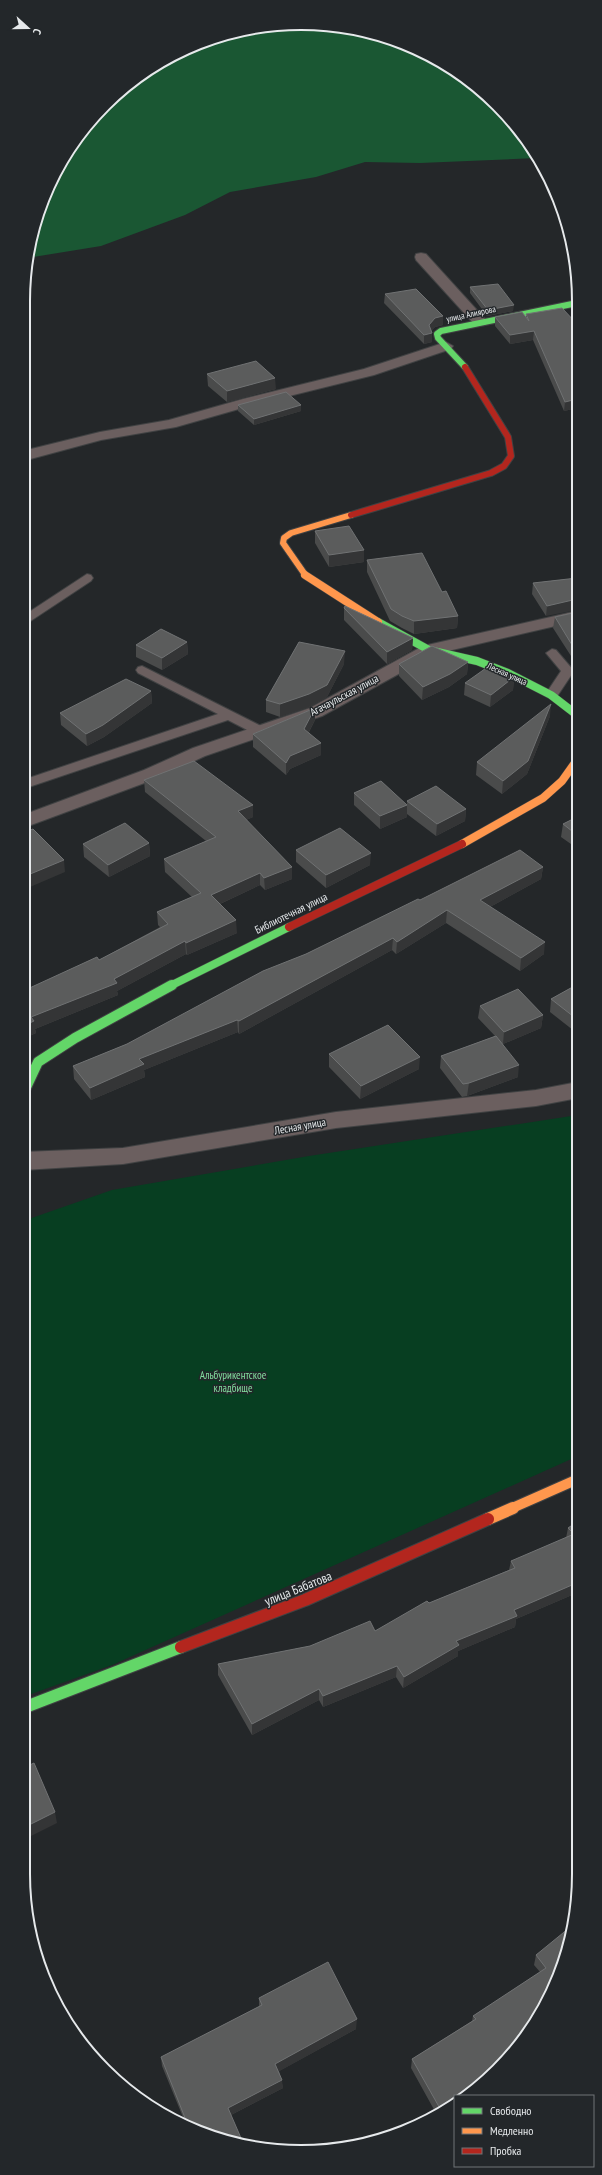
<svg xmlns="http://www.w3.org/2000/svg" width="602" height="2175" font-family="'PT Sans Narrow',sans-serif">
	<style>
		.green { fill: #073e21 }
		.forest { fill: #1a5733 }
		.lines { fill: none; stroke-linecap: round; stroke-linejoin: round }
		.lane-casing { stroke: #404243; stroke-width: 2 }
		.street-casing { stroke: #404243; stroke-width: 2 }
		.fast-far3-casing { stroke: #404243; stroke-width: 8 }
		.fast-far2-casing { stroke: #404243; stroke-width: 9 }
		.fast-far1-casing { stroke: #404243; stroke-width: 12 }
		.fast-casing { stroke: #404243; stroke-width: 14 }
		.slow-far3-casing { stroke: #404243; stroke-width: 8 }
		.slow-far2-casing { stroke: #404243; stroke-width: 9 }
		.slow-far1-casing { stroke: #404243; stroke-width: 12 }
		.slow-casing { stroke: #404243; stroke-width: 14 }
		.jam-far2-casing { stroke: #404243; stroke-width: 8 }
		.jam-far1-casing { stroke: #404243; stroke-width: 9 }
		.jam-casing { stroke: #404243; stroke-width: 14 }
		.lane { fill: #6b5f5f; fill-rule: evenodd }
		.street { fill: #6b5f5f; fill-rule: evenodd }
		.fast-far3 { stroke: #63d668; stroke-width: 6 }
		.fast-far2 { stroke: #63d668; stroke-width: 8 }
		.fast-far1 { stroke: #63d668; stroke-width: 10 }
		.fast { stroke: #63d668; stroke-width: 12 }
		.slow-far3 { stroke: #ff974d; stroke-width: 6 }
		.slow-far2 { stroke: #ff974d; stroke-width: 8 }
		.slow-far1 { stroke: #ff974d; stroke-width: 10 }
		.slow { stroke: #ff974d; stroke-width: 12 }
		.jam-far2 { stroke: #b3261e; stroke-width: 6 }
		.jam-far1 { stroke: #b3261e; stroke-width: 8 }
		.jam { stroke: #b3261e; stroke-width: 12 }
		.wall { fill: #4a4b4b }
		.shaded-wall { fill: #343536 }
		.building { fill: #5b5c5c; stroke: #707273 }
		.labels { text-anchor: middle; stroke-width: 3; stroke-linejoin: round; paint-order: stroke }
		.far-street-label { font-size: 9px; fill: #e6e9eb; stroke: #23272a }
		.street-label { font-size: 11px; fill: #e6e9eb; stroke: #23272a }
		.park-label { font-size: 11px; fill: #81de9e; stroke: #23272a }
		.near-street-label { font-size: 13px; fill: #e6e9eb; stroke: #23272a }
		.rim { fill: none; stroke: #e6e9eb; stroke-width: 2 }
	</style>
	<rect width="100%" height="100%" fill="#242729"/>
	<path class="green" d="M578,1115v341l-466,209 -89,32v-476l89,-31 197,-34z"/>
	<path class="forest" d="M301,23l54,5 85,32 70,58 27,40 -117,5 -55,-1 -49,15 -86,15 -45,23 -84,31 -74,12c2,-14 6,-26 10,-39 23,-78 82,-142 157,-175 34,-14 71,-17 107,-21z"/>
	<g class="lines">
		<defs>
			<path id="lane" d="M87,574l4,1 2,3 -2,3 -68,45v-10z
				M552,649l4,1 18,21 -18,27 -5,1 -6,-4 16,-24 -15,-18z
				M142,666l123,62 2,3 -7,4 -5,-1 -27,-14 -205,69v-9l195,-66 -80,-41 -2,-3 2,-3z"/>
			<path id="street" d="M421,253l5,1 59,65 2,3 -2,3h-10l-59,-65 -1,-3 1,-3z
				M446,342l7,4 -2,3 -77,26 -121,30 -77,22 -75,13 -78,21v-10l77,-19 69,-12 74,-21 121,-30z
				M577,611v10l-142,33 -113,62 -117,40 -47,22 -135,50v-13l121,-45 49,-22 117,-40 113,-62z
				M578,1082v16l-42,8 -200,22 -213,36 -100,6v-18l100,-4 213,-36 200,-22z"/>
			<path id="fast-far3" d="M465,367l-27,-29 -1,-4 4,-3 136,-28"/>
			<path id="fast-far2" d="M378,622l51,28 48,11 31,12 43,22 26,20
				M170,986l119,-59"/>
			<path id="fast-far1" d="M23,1094l15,-32 37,-24 97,-53"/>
			<path id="fast" d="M23,1708l158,-61"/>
			<path id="slow-far3" d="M306,576l-23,-33 1,-5 7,-5 60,-18"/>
			<path id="slow-far2" d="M305,575l73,47
				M462,844l81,-46 19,-17 15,-21"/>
			<path id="slow-far1" d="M510,1509l68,-30"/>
			<path id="slow" d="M488,1519l25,-11"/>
			<path id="jam-far2" d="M351,515l140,-42 13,-7 7,-10 -3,-19 -43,-70"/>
			<path id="jam-far1" d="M289,927l173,-83"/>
			<path id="jam" d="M181,1647l124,-47 183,-81"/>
		</defs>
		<use href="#lane" class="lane-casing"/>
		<use href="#street" class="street-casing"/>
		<use href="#fast-far3" class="fast-far3-casing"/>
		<use href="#fast-far2" class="fast-far2-casing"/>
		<use href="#fast-far1" class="fast-far1-casing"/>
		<use href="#fast" class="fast-casing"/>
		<use href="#slow-far3" class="slow-far3-casing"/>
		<use href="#slow-far2" class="slow-far2-casing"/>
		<use href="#slow-far1" class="slow-far1-casing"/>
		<use href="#slow" class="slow-casing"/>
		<use href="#jam-far2" class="jam-far2-casing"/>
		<use href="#jam-far1" class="jam-far1-casing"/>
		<use href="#jam" class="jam-casing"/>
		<use href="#lane" class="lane"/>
		<use href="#street" class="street"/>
		<use href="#fast-far3" class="fast-far3"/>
		<use href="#fast-far2" class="fast-far2"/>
		<use href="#fast-far1" class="fast-far1"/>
		<use href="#fast" class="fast"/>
		<use href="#slow-far3" class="slow-far3"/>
		<use href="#slow-far2" class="slow-far2"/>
		<use href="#slow-far1" class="slow-far1"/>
		<use href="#slow" class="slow"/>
		<use href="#jam-far2" class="jam-far2"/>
		<use href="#jam-far1" class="jam-far1"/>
		<use href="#jam" class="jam"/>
	</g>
	<path class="wall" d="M470,287l43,24 -26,5 -17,-23z
		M385,294l58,31 -8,2 -4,4 1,11 -8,2 -40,-41z
		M526,314l51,10v84l-13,3 -31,-71 -23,4 -15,-18v-9h31z
		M207,374l69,15 -49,13 -19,-16z
		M238,405l63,6 -47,14 -16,-14z
		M315,531l49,31 -35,5 -14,-24z
		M367,560l75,32 16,24 -1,12 -43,6 -12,-6 -12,-7 -23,-49z
		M577,578l-31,38 -14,-22 1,-11z
		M344,608l69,30 -1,12 -25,14 -43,-44z
		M577,612v43l-6,1 -18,-28 2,-11z
		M187,642l1,12 -26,16 -26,-13v-12z
		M468,662l-1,12 -18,13 -27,13 -23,-24v-12z
		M344,664l-17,33 -18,10 -29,10 -14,-5v-12z
		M514,677l-1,13 -23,17 -26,-12 1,-12z
		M151,691l1,12 -48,34 -17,9 -26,-21 -1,-12z
		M315,708v12l-6,12 12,23 -31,14 -4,6 -33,-28v-13z
		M550,716l-23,58 -25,20 -26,-19 1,-13z
		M144,780l109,25v12l-7,3 46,59 -27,11 -5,-5 -40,19 17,29 -50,22 -1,-1 -69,37 1,4 -83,34 1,4 -13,6 76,-79 61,-33 -2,-2 -1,-13 35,-15 -27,-25 -1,-13 42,-18 -61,-49z
		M354,793l53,11v-3l59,8 -1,12 -29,15 -29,-22v3l-27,12 -26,-24z
		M577,817l1,32 -17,-12 2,-13z
		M149,843l1,13 -41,21 -25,-20 -1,-13z
		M296,850l74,15 -44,23 -30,-26z
		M543,867l-2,12 -51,28 54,47 -24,17 -74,-48 -50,31 -4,-4 -153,84 -1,-2 -94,38 1,7 -54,23 -17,-21 -1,-13 54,-22 179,-90 114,-54z
		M578,984v50l-28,-22 1,-13z
		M480,1006l63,9 -2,13 -38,16 15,33 -51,19 -5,1 -22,-29 1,-12 54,-20 -17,-18z
		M329,1054l90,15 -59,30 -31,-32z
		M578,1521l1,71 -63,27 -1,8 -57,24v5l-55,32 -7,-11 -73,30 -4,-7 -67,35 -34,-60v-11l92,-18 65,-15 54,-28 80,-33 2,-9 55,-23 2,-10z
		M574,1928l-119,176 -18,11 -26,-47 1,-9 60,-38 1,-5 67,-44 -6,-7 2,-10z
		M259,1998l97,31 -77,42 4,17 -52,27 -2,28 -42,-16 -25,-61 -1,-9 98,-50z"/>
	<path class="shaded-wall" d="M514,305l-1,6 -26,5 1,-6z
		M443,316v9l-8,2 -6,7 3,-1v9l-8,2v-9l5,-10 6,-7z
		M534,331l-1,9 -23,4v-9z
		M275,378l1,11 -49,13v-11z
		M577,399v9l-13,3 1,-9z
		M301,405v6l-47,14v-6z
		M364,550v12l-35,5v-12z
		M577,599v11l-31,6 1,-10z
		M458,616l-1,12 -43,6v-13z
		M413,638l-1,12 -25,14v-12z
		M187,642l1,12 -26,16v-12z
		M572,645h5v10l-6,1z
		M345,651l-1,13 -17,33 -18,10 -29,10v-13z
		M468,662l-1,12 -18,13 -27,13 1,-13z
		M514,677l-1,13 -23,17 1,-12z
		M151,691l1,12 -48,34 -17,9 -1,-12z
		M551,704l-1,12 -23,58 -25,20 1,-13z
		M315,708v12l-11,21v-12z
		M321,743v12l-31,14 -4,6v-12l4,-7z
		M253,805v12l-15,7v-13z
		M407,805v12l-27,12v-13z
		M466,809l-1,12 -29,15 1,-12z
		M149,843l1,13 -41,21 -1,-12z
		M371,853l-1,12 -44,23v-13z
		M64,860l1,12 -42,18v-13z
		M292,867v12l-27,11 -1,-12z
		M543,867l-2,12 -62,34 1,-13z
		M260,873v12l-49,23v-13z
		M447,910l-1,13 -50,31 1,-12z
		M236,920l1,13 -50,22 -1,-12z
		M393,938l-1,12 -153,84v-13z
		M185,941l1,13 -69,37 1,4 -83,34 1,4 -13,6v-13l8,-9 83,-38z
		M545,942l-1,12 -24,17 1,-13z
		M543,1015l-2,13 -38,16 1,-12z
		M237,1020l1,12 -94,38 1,7 -54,23 -1,-12 49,-29z
		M420,1057l-1,12 -59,30 1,-13z
		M519,1065l-1,12 -51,19 2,-13z
		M579,1582v10l-63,27 -1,8 -57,24v5l-55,32 1,-11 52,-36 58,-31z
		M397,1666l-1,11 -73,30v-11z
		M319,1689v11l-67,35v-11z
		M55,1812l2,11 -34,17v-12z
		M357,2019l-1,10 -80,44 -1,-9z
		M282,2080l1,8 -54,28 -1,-8z"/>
	<path class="building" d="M498,284l16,21 -26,5 -18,-23z
		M416,289l27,27 -8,2 -6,7 3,8 -8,2 -39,-41z
		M562,308l15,16v75l-12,3 -31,-71 -24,4 -15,-18 27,-5 7,9 -3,-7z
		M256,361l19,17 -48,13 -20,-17z
		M286,392l15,13 -47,14 -16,-14z
		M349,526l15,24 -35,5 -14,-24z
		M422,553l20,39 4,-1 12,25 -44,5 -12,-5 -11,-7 -24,-49z
		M577,578v21l-30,7 -14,-23z
		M345,606l68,32 -26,14 -43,-44z
		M577,612v33h-5l-17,-28z
		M161,629l26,13 -25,16 -26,-13z
		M299,642l46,9 -18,34 -18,9 -29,10 -14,-4z
		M432,646l36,16 -18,12 -27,13 -24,-23z
		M489,666l25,11 -23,18 -26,-12z
		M126,679l25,12 -48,34 -17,9 -26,-21z
		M551,704l-23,57 -25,20 -26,-19z
		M315,708l-11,21 17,14 -31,13 -4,7 -33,-29z
		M194,761l59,44 -15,6 54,56 -28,11 -4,-5 -49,22 25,25 -50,23 -1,-2 -71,38 3,4 -86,34 3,4 -11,5v-35l74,-34 2,3 69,-36 -11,-12 44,-19 -37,-34 52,-22 -72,-57z
		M381,781l26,24 -27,11 -26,-23z
		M436,786l30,23 -29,15 -30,-23z
		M577,817v18l-14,-11z
		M125,823l24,20 -41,22 -25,-21z
		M340,828l31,25 -45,22 -30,-25z
		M33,829l31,31 -41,17v-44z
		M520,850l23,17 -63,33 65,42 -24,16 -74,-48 -50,32 -4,-4 -154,83 -2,-1 -98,39 5,5 -54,24 -17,-22 54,-22 136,-73 43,-17 112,-55 2,1z
		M578,984v36l-27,-21z
		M518,989l25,26 -39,17 -24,-26z
		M388,1025l32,32 -59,29 -32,-32z
		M496,1036l23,29 -50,18 -6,1 -22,-28z
		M578,1521l1,61 -65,28 3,6 -61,25 3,4 -55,32 -7,-11 -74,30 -4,-7 -67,35 -34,-60 92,-18 60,-25 5,10 52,-30 2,2 86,-35 -4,-7 63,-27 -6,-6z
		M34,1763l21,49 -32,16v-60z
		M574,1924v4l-32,85 -32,44 -40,38 -2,1h-13v8l-13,8 -30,-53 64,-40 -3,-3 73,-48 -10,-13z
		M328,1962l29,57 -82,45 7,16 -54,28 16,37 -15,-2 -40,-15 -28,-71 101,-52 -3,-7z"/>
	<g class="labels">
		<g class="far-street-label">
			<text transform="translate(471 314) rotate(-12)" y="3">улица Алиярова</text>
			<text transform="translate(507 674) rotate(24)" y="3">Лесная улица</text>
		</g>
		<g class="street-label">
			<text transform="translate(344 695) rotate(-28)" y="4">Агачаульская улица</text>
			<text transform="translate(291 913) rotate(-26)" y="4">Библиотечная улица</text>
			<text transform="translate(300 1126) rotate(-10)" y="4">Лесная улица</text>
		</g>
		<g class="park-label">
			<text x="233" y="1379">Альбурикентское<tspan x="233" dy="13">кладбище</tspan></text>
		</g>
		<g class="near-street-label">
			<text transform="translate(298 1588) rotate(-22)" y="5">улица Бабатова</text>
		</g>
	</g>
	<path d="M0 0H602V2175H0ZM301 30H301A271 271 0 0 1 572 301V1874A271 271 0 0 1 301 2145H301A271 271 0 0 1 30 1874V301A271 271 0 0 1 301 30Z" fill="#23272a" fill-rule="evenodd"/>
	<path class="rim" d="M301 30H301A271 271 0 0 1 572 301V1874A271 271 0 0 1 301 2145H301A271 271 0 0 1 30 1874V301A271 271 0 0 1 301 30Z"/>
	<rect x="454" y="2095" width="140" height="72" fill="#23272a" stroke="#717577"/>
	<rect x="462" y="2108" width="20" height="6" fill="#63d668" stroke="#717577"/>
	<text x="490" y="2115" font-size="12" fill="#e6e9eb">Свободно</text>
	<rect x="462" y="2128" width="20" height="6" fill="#ff974d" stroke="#717577"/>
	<text x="490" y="2135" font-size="12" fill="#e6e9eb">Медленно</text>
	<rect x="462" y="2148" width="20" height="6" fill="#b3261e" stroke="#717577"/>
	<text x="490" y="2155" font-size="12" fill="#e6e9eb">Пробка</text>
	<g transform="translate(28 28) rotate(111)" stroke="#23272a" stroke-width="3" paint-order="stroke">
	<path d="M0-3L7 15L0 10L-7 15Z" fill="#e6e9eb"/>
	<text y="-6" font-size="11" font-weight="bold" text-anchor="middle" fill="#e6e9eb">С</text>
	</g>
</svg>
